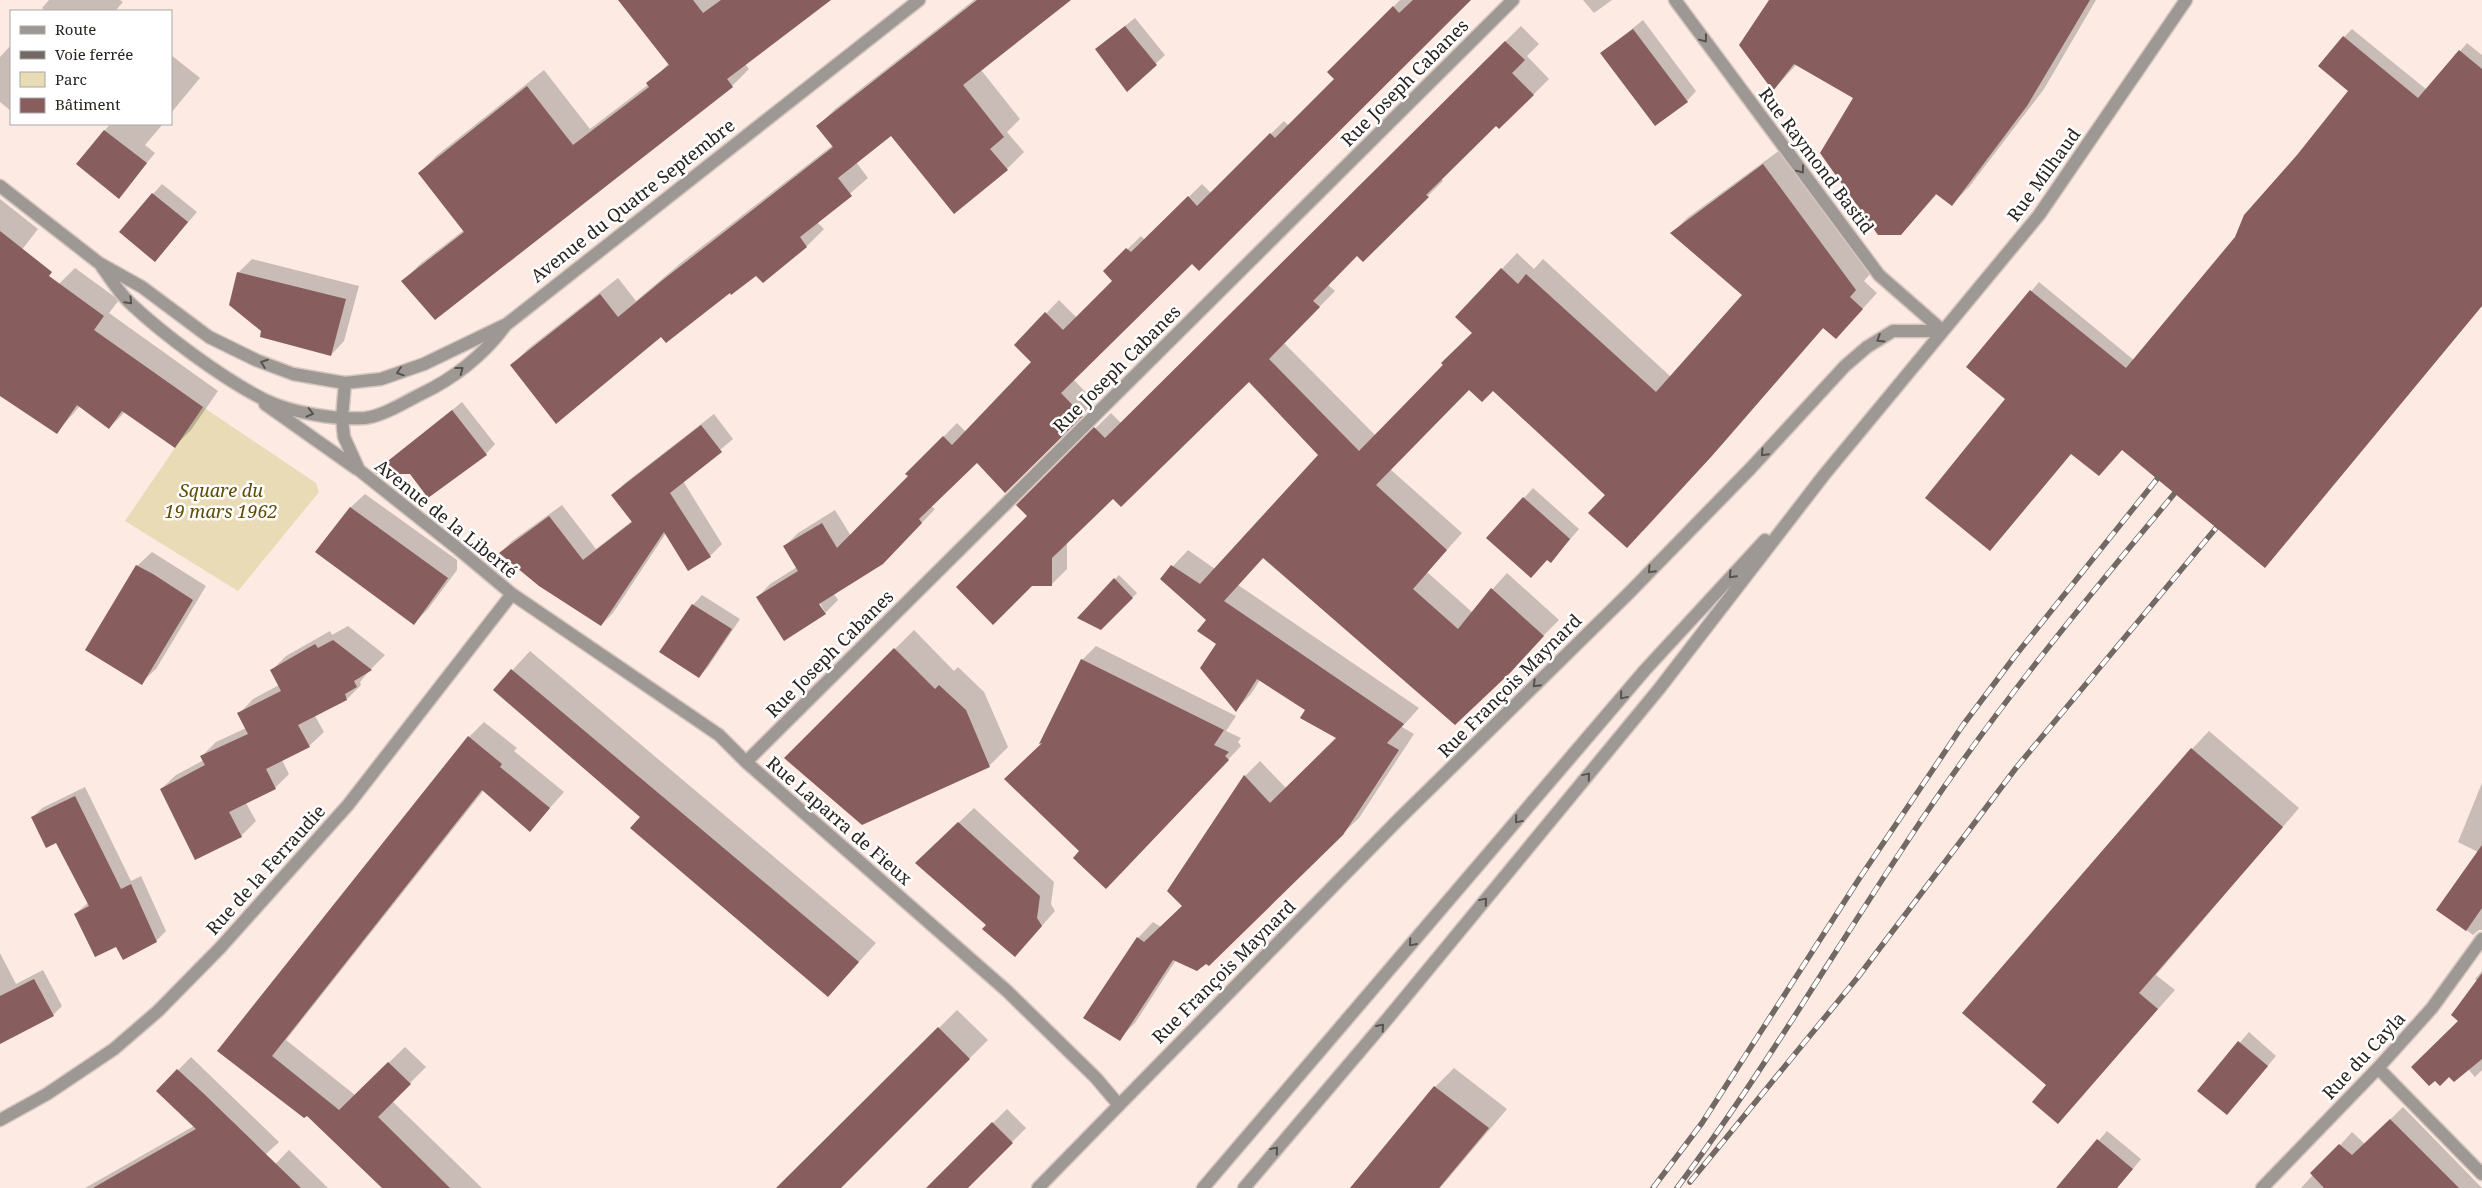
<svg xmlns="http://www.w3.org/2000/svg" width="2482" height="1188" font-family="'Noto Serif',serif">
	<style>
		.green { fill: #e8dbb6 }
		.shadow { fill: #0003; fill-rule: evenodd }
		.building { fill: #875d5d }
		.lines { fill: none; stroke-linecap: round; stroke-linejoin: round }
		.minor-casing { stroke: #d6c6c0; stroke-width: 15 }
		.minor { stroke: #9d9893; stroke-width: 12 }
		.rail-casing { stroke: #726864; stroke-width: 5.5 }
		.rail { stroke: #fff; stroke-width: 4; stroke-dasharray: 11; stroke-linecap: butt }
		.oneway { stroke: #57524e }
		.labels { text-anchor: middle; stroke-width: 5; stroke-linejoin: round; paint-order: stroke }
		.street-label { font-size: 18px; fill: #292320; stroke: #fff }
		.park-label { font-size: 18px; font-style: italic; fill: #5f4c05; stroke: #fff }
	</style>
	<rect width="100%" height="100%" fill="#fceae3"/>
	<path class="green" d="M203,407l113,76 3,9 -81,99 -113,-70z"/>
	<path class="shadow" d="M49,0h71l3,2 -7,8 2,1h-72l-4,-3z
		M634,0h194l-83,64 4,5 -17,17 -297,233 -32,-38 17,-17 44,-34 -44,-57 16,-17 108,-86 46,59 59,-45 20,-21z
		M974,0h95l-88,70 39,49 -13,13 17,20 -17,17 -116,-35 -35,28 12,16 -51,44 7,7 -17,17 -44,36 -6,-8 -96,61 -149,30 17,-17 89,-70 18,23 46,-39 151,-117 -15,-19 17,-17z
		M1400,0h70l-278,262 -119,117 22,23 -90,89 -28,-30 -46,45 4,3 -38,40 -63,45 4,6 -13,13 -68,-15 13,-14 27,-17 -12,-21 13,-13 37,-23 16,26 58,-60 -2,-2 50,-51 9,9 67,-70 -17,-17 43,-45 18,18 37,-37 -9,-10 36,-35 4,4 57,-56 9,9 73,-72 5,5 47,-47 -7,-7zM817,598l8,14h-3l-7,-12z
		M1583,0h29l-18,13z
		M1771,0h325l-52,89 -75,98 -17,17 -14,-11 -37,41 -46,-136 -58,-34 -23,25z
		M1135,18l30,37 -37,35 -22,-49z
		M1643,20l53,71 -9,10 -85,-48z
		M1521,26l18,18 -12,12 22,23 -16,16 -37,29 -55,54 2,3 -80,79 -6,-5 -29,30 7,6 -51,52 92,93 97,-104 -17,-15 61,-64 17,16 9,-10 128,118 73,-82 -72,-62 15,-15 93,-68 90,124 -6,7 13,12 -41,45 -12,-11 -98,113 -83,91 -150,-142 -24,-1 -79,81 72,64 -35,39 45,40 35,-39 52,47 -99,99 -196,-162 -26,28 181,123 -17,19 12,7 -55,84 -153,145 -30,-3 -41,63 -16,16 19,-101 15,-16 8,5 22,-22 62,-129 15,-15 26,27 52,-51 -32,-27 -46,-30 -9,14 -15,16 -18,-67 -10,-23 -47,-41 27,-29 27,19 105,-114 -71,-75 -136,118 -46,44v27l-16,16 -22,-69 5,-27 77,-76 10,10z
		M2352,29l75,61 40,-47 15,12v250l-359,143 -51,5 -104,-86 71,-85 96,79 101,-123 114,-147 -6,-54z
		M11,45v66l-11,-9v-45z
		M171,55l29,23 -29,35z
		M110,124h53l-18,21 10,8 -36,44 -41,-33z
		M162,184l35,28 -42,49 -2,-67z
		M0,199l38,30 -38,49z
		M252,259l107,27 -15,55 -13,14 -69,-24 -24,-58z
		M75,268l44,32 -10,13 109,78 -27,39 -16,16 -50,-34 -16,16 -29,-22 -23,26 -57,-38v-27l59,-83z
		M462,402l33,42 -9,10 -75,19 -35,-1z
		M714,414l19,25 -50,42 39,63 -12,12 -21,14 -23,-37 -53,80 -12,12 -101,-72 12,-12 50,-36 34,44 36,-28 -19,-26 12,-12z
		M1533,488l46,41 -19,22 -36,-53z
		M365,494l92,66v10l-29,39 -14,14 -64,-115z
		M152,552l54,34 -50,83 -15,14 -4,-117z
		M1119,575l18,18 -36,36 -22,-12z
		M702,595l38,24 -32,48 -9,10 -6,-72z
		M348,626l37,29 -15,15 -10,12 1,3 -14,14 -32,17 9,16 -15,14 -27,14 7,14 -14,14 -29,15 10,18 -15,15 -80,-47 15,-14 28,-15 -2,-4 14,-14 30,-14 -7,-14 14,-15 26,-14 -7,-15 14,-14 44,-25 2,4z
		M914,630l40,41 4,-4 26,25 24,55 -19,19 -127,58 -76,-66z
		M1096,646l140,70 -10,15 15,7 -3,4 3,4 -121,128 -39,-23 -35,-111 -4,2 40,-82z
		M530,651l346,292 -48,53 -187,-179 -146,-128z
		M484,722l33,26 -3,3 50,41 -34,38 -46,-40 -198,250 69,55 50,-48 21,20 -34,34 90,87h-98l-77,-74 -89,-63 251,-314z
		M2209,731l90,77 -143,167 19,15 -117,132 -10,-37 144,-336z
		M2482,783v147h-3l-6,5 -35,-25 42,-57 -22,-11z
		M85,787l46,94 10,-5 25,55 -10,10 -33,17 -6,-13 -42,-31 14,-12 -32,-61 -24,-24 9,-9z
		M974,808l80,74 -3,22 4,7 -40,45 -84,-107z
		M0,953l16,31 27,-14 19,36 -9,9 -53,28z
		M2482,971v99l-7,7 -7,-8 -8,-48 17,-40 -2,-2z
		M957,1010l31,30 -149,148h-61z
		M2249,1032l27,24 -40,48 -37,-14z
		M191,1057l88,85 -13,12 -61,34h-120l109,-62 -36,-35z
		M1454,1068l53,41 -67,79h-88l83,-101z
		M2403,1107l79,81h-181l51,-56 13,12z
		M1007,1109l19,19 -60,60h-38z
		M2107,1131l34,28 -24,29h-59z
		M289,1150l39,38h-76z"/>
	<path class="building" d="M618,0h75l10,13 18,-13h110l-104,79 6,8 -298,233 -34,-39 63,-49 -46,-59 109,-87 46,59 76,-58 -3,-4 23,-18z
		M977,0h94l-108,85 41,52 -14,12 18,21 -54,44 -63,-78 -53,42 14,18 -52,41 7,10 -44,36 -7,-7 -25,19 -1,-2 -64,50 -5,-6 -105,87 -46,-59 90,-71 18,23 46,-38 169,-132 -17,-21z
		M1413,0h58l-272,271 -7,-7 -131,129 22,23 -78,77 -28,-30 -58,56 3,4 -39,41 -64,40 7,10 -42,27 -28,-44 42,-26 -15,-25 39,-23 15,25 71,-72 -3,-2 38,-38 9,9 79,-83 -17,-17 31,-33 18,18 49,-49 -9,-10 23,-23 5,4 57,-56 9,10 73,-73 5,5 59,-59 -7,-7 66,-66 6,7z
		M1769,0h321l-63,106 -75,100 -16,-12 -35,41h-23l-58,-82 33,-55 -59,-34 -21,27 -34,-46z
		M1125,26l32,39 -30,27 -32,-43z
		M1633,29l55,73 -33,24 -55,-73z
		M2343,36l75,62 41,-48 23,19v237l-217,262 -143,-118 -23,26 -28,-22 -81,97 -65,-53 80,-99 -39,-32 64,-77 96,78 109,-131 9,-22 53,-60 51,-64 -30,-25z
		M1505,41l20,19 -13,13 22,22 -35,34 -3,-3 -70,69 3,2 -66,65 -6,-6 -44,45 7,6 -51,52 90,92 84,-86 -2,-2 31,-30 -17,-16 46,-49 17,16 8,-10 130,118 86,-97 -72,-62 93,-69 93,126 -6,7 13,12 -27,30 -13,-11 -112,129 -84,91 -39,-35 17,-18 -112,-104 -11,11 -13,-12 -93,95 71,65 -34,39 45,40 33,-41 53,48 -34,37 -55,52 -192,-167 -39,43 180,123 -17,19 12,7 -56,85 -134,131 -3,-2 -9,7 -24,-11 -53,81 -37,-23 54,-81 7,5 38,-36 -15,-15 77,-116 26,28 66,-65 -36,-20 5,-8 -48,-31 -21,33 -36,-44 16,-24 -19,-13 9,-11 -46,-41 11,-14 29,19 118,-129 -69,-73 -128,125 -8,-8 -61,59v28h-20l-39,39 -37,-38 71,-71 -11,-11 78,-78 11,11z
		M104,130l43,33 -28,36 -43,-35z
		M152,193l36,29 -33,40 -36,-30z
		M0,231l52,41 -3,4 55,40 -10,14 109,77 -28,41 -53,-37 -13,18 -32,-24 -20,29 -57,-38z
		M237,272l109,27 -15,57 -71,-19 1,-6 -32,-26z
		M452,410l35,45 -59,43 -18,-24h-33l-3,-2z
		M701,425l21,27 -52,41 41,64 -23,14 -24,-39 -63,94 -62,-40 -40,-33 50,-37 34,44 49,-38 -21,-27z
		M1523,497l47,42 -19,24 -4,-3 -16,18 -45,-40z
		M350,507l98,71 -34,47 -99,-73z
		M136,565l17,9 40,26 -51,85 -57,-35z
		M1114,578l19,20 -32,32 -24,-12z
		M692,604l40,25 -33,49 -40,-26z
		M333,640l39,30 -18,11 3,6 -12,7 2,6 -49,25 12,22 -44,22 10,20 -47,23 13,25 -47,23 -35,-71 45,-24 -5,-9 48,-22 -11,-21 44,-22 -11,-21 45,-26 3,4z
		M894,648l41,41 4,-4 27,25 24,57 -128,58 -78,-67z
		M1081,659l143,71 -10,15 15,7 -4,4 4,4 -123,129 -33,-31 6,-7 -75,-72 38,-36 -3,1z
		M511,669l348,293 -31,35 -198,-169 10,-11 -147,-127z
		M468,736l34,28 -2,3 50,41 -20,24 -48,-42 -210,266 67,54 49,-48 23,22 -33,33 72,71h-68l-75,-72 -3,2 -87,-67z
		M2191,748l92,79 -144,166 19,16 -100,115 -26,-22 14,-17 -84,-72z
		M75,796l46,93 10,-5 26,58 -34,18 -7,-13 -21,10 -21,-43 15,-8 -33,-63 -10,5 -15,-31z
		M958,822l82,74 -3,22 5,8 -27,31 -33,-28 4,-4 -71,-62z
		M2482,845v63l-16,23 -30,-21z
		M2482,973v86l-28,23 -5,-5 -9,9 -5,-5 -6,5 -18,-19 47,-46 -7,-6z
		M34,979l20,37 -54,28v-48z
		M938,1027l32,32 -129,129h-65z
		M2238,1041l30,25 -41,49 -30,-24z
		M177,1069l25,23 99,96h-208l103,-59 -40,-38z
		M1434,1086l55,42 -50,60h-89z
		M2390,1119l69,69h-135l-14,-15 29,-29 13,11z
		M992,1122l21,21 -45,45h-42z
		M2097,1139l36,30 -16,19h-61z"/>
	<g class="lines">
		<defs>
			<path id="minor" d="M1675,0l204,275 64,56
				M0,186l99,77 43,24 67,50 47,23 37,14 52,9 36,-4 43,-15 83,-40 412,-324
				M102,267c9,12 17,26 28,36 34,32 93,76 135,97 27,13 71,20 100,18 18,-2 40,-16 56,-24 32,-15 63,-39 84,-68
				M345,383l-3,35 2,19 15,33 98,78 55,46 207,141 27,27 261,229 89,87 22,26
				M265,404l92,65
				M746,762l767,-762
				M2378,1068l104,106
				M0,1120l47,-26 67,-45 44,-38 62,-63 128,-143 164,-211
				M1038,1188l360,-368 231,-227 121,-124 95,-103 22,-19 26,-16h50
				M1203,1188l442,-518 120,-130
				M1244,1188l145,-171 270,-328 165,-214 215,-260 147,-215
				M2262,1188l116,-120 54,-60 50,-69"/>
		</defs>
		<use href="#minor" class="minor-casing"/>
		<use href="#minor" class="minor"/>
		<defs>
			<path id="rail" d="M1690,1182l168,-205 158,-209 200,-240
				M1653,1188l49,-65 157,-244 104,-154 52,-69 142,-177
				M1677,1188c91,-122 167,-254 252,-379 75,-111 160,-213 245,-315"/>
		</defs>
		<use href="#rail" class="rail-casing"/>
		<use href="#rail" class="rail"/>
	</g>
	<defs><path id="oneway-chevron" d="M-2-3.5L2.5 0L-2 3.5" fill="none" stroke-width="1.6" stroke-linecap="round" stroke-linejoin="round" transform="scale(1.25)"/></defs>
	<g class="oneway">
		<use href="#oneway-chevron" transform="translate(1704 39) rotate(53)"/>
		<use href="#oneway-chevron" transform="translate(1801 170) rotate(53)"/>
		<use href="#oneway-chevron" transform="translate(129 301) rotate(46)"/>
		<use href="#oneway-chevron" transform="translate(1880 339) rotate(148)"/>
		<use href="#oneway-chevron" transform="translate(264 363) rotate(-160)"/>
		<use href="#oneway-chevron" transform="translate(460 370) rotate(-37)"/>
		<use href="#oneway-chevron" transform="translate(400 372) rotate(161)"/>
		<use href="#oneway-chevron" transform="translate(310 413) rotate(14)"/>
		<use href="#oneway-chevron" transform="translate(1764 453) rotate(133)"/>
		<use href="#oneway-chevron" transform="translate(1651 570) rotate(134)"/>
		<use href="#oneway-chevron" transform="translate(1732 575) rotate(133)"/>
		<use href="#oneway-chevron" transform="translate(1536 684) rotate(135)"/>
		<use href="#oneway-chevron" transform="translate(1623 696) rotate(130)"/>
		<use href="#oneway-chevron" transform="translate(1587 776) rotate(-50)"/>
		<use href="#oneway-chevron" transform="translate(1518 820) rotate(130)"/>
		<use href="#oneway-chevron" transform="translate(1484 901) rotate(-50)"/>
		<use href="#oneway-chevron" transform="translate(1412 943) rotate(131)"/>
		<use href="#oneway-chevron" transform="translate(1381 1027) rotate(-49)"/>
		<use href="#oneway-chevron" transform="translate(1275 1150) rotate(-50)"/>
	</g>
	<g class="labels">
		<g class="street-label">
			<text transform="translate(1405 83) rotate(-45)" y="6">Rue Joseph Cabanes</text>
			<text transform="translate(1816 161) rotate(53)" y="6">Rue Raymond Bastid</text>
			<text transform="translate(2044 175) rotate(-54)" y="6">Rue Milhaud</text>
			<text transform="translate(633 201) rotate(-38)" y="6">Avenue du Quatre Septembre</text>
			<text transform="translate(1117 369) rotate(-45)" y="6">Rue Joseph Cabanes</text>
			<text transform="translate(446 519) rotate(39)" y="6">Avenue de la Liberté</text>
			<text transform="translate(830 654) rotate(-45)" y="6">Rue Joseph Cabanes</text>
			<text transform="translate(1510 686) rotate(-45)" y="6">Rue François Maynard</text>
			<text transform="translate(839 821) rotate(41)" y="6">Rue Laparra de Fieux</text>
			<text transform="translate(266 870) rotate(-48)" y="6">Rue de la Ferraudie</text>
			<text transform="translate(1224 972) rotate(-45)" y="6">Rue François Maynard</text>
			<text transform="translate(2364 1056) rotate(-47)" y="6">Rue du Cayla</text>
		</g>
		<g class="park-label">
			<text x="221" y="497">Square du<tspan x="221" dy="21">19 mars 1962</tspan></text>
		</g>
	</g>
	<rect x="10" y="10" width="162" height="115" fill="#ffffff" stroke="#a9a7a6"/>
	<rect x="20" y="26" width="25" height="8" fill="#9d9893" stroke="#a9a7a6"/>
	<text x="55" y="35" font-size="15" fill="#292320">Route</text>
	<rect x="20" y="51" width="25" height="8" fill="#726864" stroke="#a9a7a6"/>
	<text x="55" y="60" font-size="15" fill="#292320">Voie ferrée</text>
	<rect x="20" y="72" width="25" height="15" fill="#e8dbb6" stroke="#a9a7a6"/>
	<text x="55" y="85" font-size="15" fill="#292320">Parc</text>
	<rect x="20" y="98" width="25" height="15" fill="#875d5d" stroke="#a9a7a6"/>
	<text x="55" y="110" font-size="15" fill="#292320">Bâtiment</text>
</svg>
